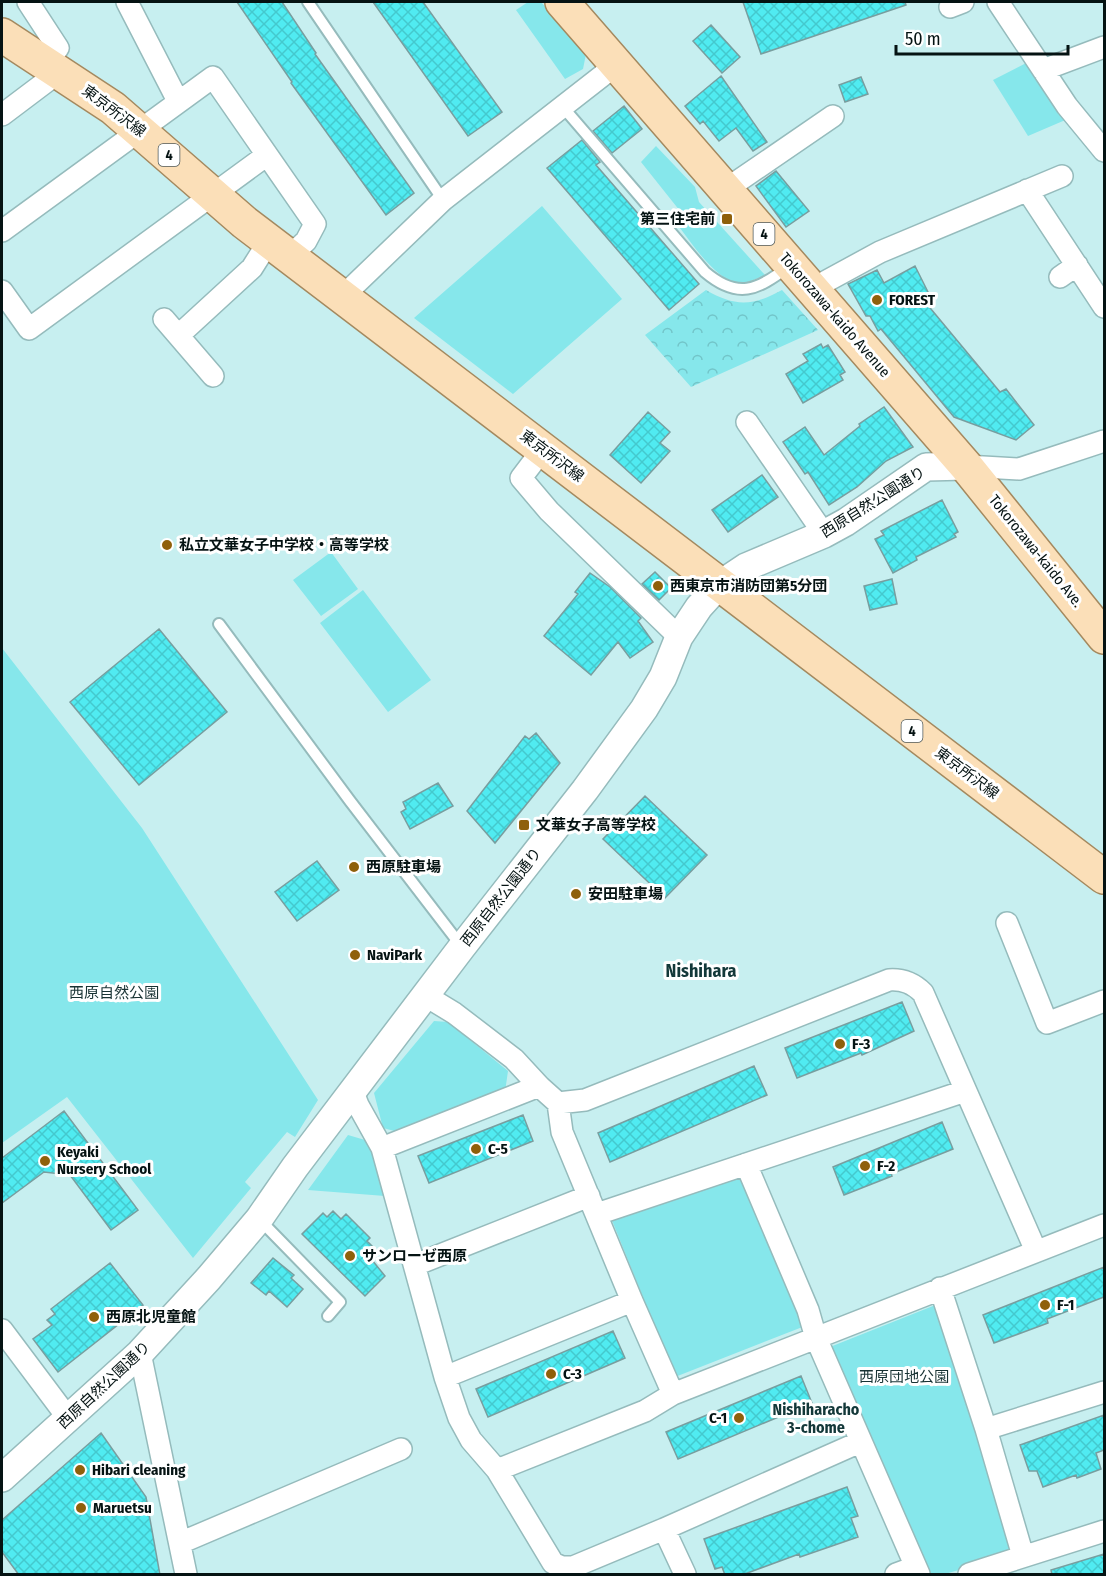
<svg xmlns="http://www.w3.org/2000/svg" width="1106" height="1576" font-family="'Fira Sans Condensed','Noto Sans JP',sans-serif">
	<style>
		.green { fill: #86e7eb }
		.forest { fill: url(#forest-crowns) }
		.building { fill: url(#building-cross-hatch); stroke: #789e9f; stroke-width: 1.5 }
		.lines { fill: none; stroke-linecap: round; stroke-linejoin: round }
		.service-casing { stroke: #95bbbc; stroke-width: 14 }
		.minor-casing { stroke: #95bbbc; stroke-width: 24 }
		.tertiary-casing { stroke: #95bbbc; stroke-width: 30 }
		.primary-casing { stroke: #a4895f; stroke-width: 36 }
		.service { stroke: #fff; stroke-width: 10 }
		.minor { stroke: #fff; stroke-width: 21 }
		.tertiary { stroke: #fff; stroke-width: 27 }
		.primary { stroke: #fbdfb8; stroke-width: 33 }
		.poi-dot { fill: #8f600b; stroke: #fff; stroke-width: 2 }
		.labels { text-anchor: middle; stroke-width: 6; stroke-linejoin: round; paint-order: stroke }
		.shield { fill: #fff; stroke: #505a5a; stroke-width: 1.5 }
		.shield-label { font-size: 14px; font-weight: bold; fill: #051313 }
		.street-label { font-size: 15px; fill: #051313; stroke: #fff }
		.poi-label { font-size: 15px; font-weight: bold; fill: #051313; stroke: #fff; text-anchor: start }
		.park-label { font-size: 15px; fill: #183233; stroke: #fff }
		.neighbourhood-label { font-size: 16px; font-weight: bold; fill: #133839; stroke: #fff }
		.quarter-label { font-size: 18px; font-weight: bold; fill: #133839; stroke: #fff }
	</style>
	<defs>
		<pattern id="forest-crowns" width="20" height="18" patternUnits="userSpaceOnUse" patternTransform="scale(1.5)"><rect width="20" height="18" fill="#86e7eb"/><path d="M2 6a3 3 0 1 1 6 0M12 15a3 3 0 1 1 6 0" fill="none" stroke="#72c5c9"/></pattern>
		<pattern id="building-cross-hatch" width="8" height="8" patternUnits="userSpaceOnUse" patternTransform="scale(1.5)"><rect width="8" height="8" fill="#50ebf1"/><path d="M0 0l8 8M0 8l8-8" fill="none" stroke="#44c9ce"/></pattern>
	</defs>
	<rect width="100%" height="100%" fill="#c7eff0"/>
	<path class="green" d="M528,2h13l45,52 -3,15 -18,10 -49,-69z
		M1032,60l38,58 -42,18 -35,-56z
		M656,146l39,41 4,15 66,73c-8,3 -18,9 -27,8 -23,-2 -51,-47 -65,-64l7,-8 -39,-49z
		M542,206l80,93 -109,95 -99,-76z
		M331,552l27,37 -37,27 -28,-36z
		M363,590l68,90 -43,32 -68,-89z
		M2,648l140,180 176,272 -23,37 -8,-5 -42,50 6,6 -58,70 -126,-161 -65,46z
		M434,1021l14,1 60,49 -3,21 -103,41 -19,-5 -9,-35z
		M348,1135l17,5 7,7 13,49 -77,-6z
		M743,1170l62,156 -130,51 -66,-164z
		M938,1304l79,249 -72,21h-17l-98,-227z"/>
	<path class="forest" d="M706,290c29,17 47,16 76,0l36,40 -127,57 -46,-52z"/>
	<path class="building" d="M237,2h45l34,51 -1,1 99,139 -28,22 -95,-132 1,-1z
		M373,2h50l79,110 -34,24z
		M743,2h162l1,3 -145,49z
		M711,25l29,32 -18,16 -29,-32z
		M721,76l46,66 -14,9 -17,-23 -17,13 -16,-20 -3,3 -15,-18z
		M861,77l7,17 -23,8 -6,-17z
		M624,106l18,23 -30,24 -19,-22z
		M582,140l18,22 -4,3 103,119 -30,26 -122,-142z
		M776,171l33,40 -23,16 -30,-41z
		M915,266l14,28 -8,3 79,95 6,-3 28,36 -18,15 -62,-23 -73,-88 -3,2 -8,-15h-4l-18,-32 29,-14 7,13z
		M821,344l2,4 5,-3 17,27 -5,3 3,5 -40,23 -17,-29 22,-13 -5,-7z
		M884,407l29,40 -27,14 -29,26 -28,18 -21,-33 -3,2 -22,-32 22,-15 19,28 36,-29 -1,-2z
		M648,412l22,20 -10,11 10,8 -29,32 -31,-28z
		M762,475l16,22 -50,35 -16,-22z
		M942,500l16,32 -4,2 2,3 -40,20 1,3 -24,13 -18,-34 9,-4 -3,-4z
		M655,572l16,16 -12,12 -17,-16z
		M590,573l20,14 31,31 -3,3 15,21 -23,16 -12,-16 -27,33 -47,-39 34,-42 -3,-2z
		M892,579l5,25 -27,6 -6,-24z
		M159,629l68,83 -88,73 -69,-83z
		M536,733l24,30 -65,80 -28,-32 58,-75 4,3z
		M438,783l15,23 -43,23 -9,-17 5,-3 -3,-7z
		M645,796l62,59 -42,43 -62,-59z
		M317,861l22,29 -42,31 -22,-29z
		M902,1002l12,29 -52,24 -1,-2 -64,25 -12,-30z
		M754,1066l13,29 -157,67 -12,-29z
		M64,1111l74,99 -27,20 -41,-55 -26,-3 -42,31v-45z
		M523,1115l10,26 -104,42 -11,-27z
		M942,1122l11,27 -62,25 1,2 -48,19 -11,-28z
		M333,1211l8,8 5,-5 24,24 -3,3 12,12 -7,7 13,16 -20,20 -63,-62 21,-21 4,4z
		M273,1258l21,17 -3,3 12,11 -16,18 -18,-16 -3,4 -15,-12z
		M110,1263l33,42 -85,67 -25,-33 19,-14 -5,-5 8,-6 -4,-5z
		M1104,1267v30l-57,22 1,4 -54,20 -11,-28z
		M613,1331l12,27 -137,59 -12,-28z
		M801,1376l11,27 -134,56 -12,-27z
		M1104,1415v35l-8,3 5,16 -24,9 -1,-3 -33,12 -6,-16h-8l-9,-26z
		M101,1433l45,64 14,78h-141l-17,-23v-32z
		M847,1487l11,29 -7,2 7,19 -58,20 -1,-3 -57,21h-17l-3,-8 -7,2 -11,-30z
		M1104,1554v21h-52l-1,-5z"/>
	<g class="lines">
		<defs>
			<path id="service" d="M308,2l135,198
				M562,106l143,166c33,28 52,18 83,-5
				M219,624l131,177 112,146
				M259,1219l81,83 -12,14"/>
			<path id="minor" d="M28,2l30,46 -12,16
				M127,2l51,99
				M998,2l69,104 37,45
				M950,7l13,-5
				M1043,70l61,-23
				M2,115l57,-43
				M725,190l108,-74
				M1027,190l77,117
				M2,231l211,-154 102,147 -9,17 -16,15
				M1060,277l17,-12
				M812,289l68,-37 182,-76
				M2,291l27,38 238,-174
				M342,297l101,-97 173,-135
				M164,319l49,57
				M179,335l73,-67 17,-27
				M747,422l77,112
				M543,449l-22,29 28,33 130,126
				M966,466l53,3 85,-28
				M1007,923l40,100 57,-22
				M426,996l28,17 60,46 25,27 19,17 4,29 70,169 41,93
				M353,1092l5,13 24,43 63,229 14,41 12,22 26,30 56,93 9,4h11l91,-38 21,45
				M558,1103l27,-3 304,-120c14,-1 24,3 34,13l113,258
				M382,1148l157,-62
				M746,1164l62,146 8,28 103,236
				M597,1214l368,-123
				M415,1265l174,-69
				M940,1288l46,141 37,127
				M2,1330l66,88
				M140,1353l46,221
				M445,1377l187,-76
				M986,1429l118,-37
				M497,1470l148,-59 28,-17 431,-169
				M664,1529l196,-87
				M180,1543l221,-94
				M896,1574l19,-7
				M969,1574l135,-43"/>
			<path id="tertiary" d="M2,1478l138,-125 69,-75 50,-59 36,-52 167,-220 123,-157 59,-81 19,-32 16,-40 20,-30 20,-22 27,-18 78,-33 22,-12 80,-55 40,-1"/>
			<path id="primary" d="M562,2l404,464 138,171
				M2,35l111,73 131,114 860,655"/>
		</defs>
		<use href="#service" class="service-casing"/>
		<use href="#minor" class="minor-casing"/>
		<use href="#tertiary" class="tertiary-casing"/>
		<use href="#primary" class="primary-casing"/>
		<use href="#service" class="service"/>
		<use href="#minor" class="minor"/>
		<use href="#tertiary" class="tertiary"/>
		<use href="#primary" class="primary"/>
	</g>
	<g class="poi-dot">
		<rect x="721" y="213" width="12" height="12" rx="3"/>
		<circle cx="877" cy="300" r="6"/>
		<circle cx="167" cy="545" r="6"/>
		<circle cx="658" cy="586" r="6"/>
		<rect x="518" y="819" width="12" height="12" rx="3"/>
		<circle cx="354" cy="867" r="6"/>
		<circle cx="576" cy="894" r="6"/>
		<circle cx="355" cy="955" r="6"/>
		<circle cx="840" cy="1044" r="6"/>
		<circle cx="476" cy="1149" r="6"/>
		<circle cx="45" cy="1161" r="6"/>
		<circle cx="865" cy="1166" r="6"/>
		<circle cx="350" cy="1256" r="6"/>
		<circle cx="1045" cy="1305" r="6"/>
		<circle cx="94" cy="1317" r="6"/>
		<circle cx="551" cy="1374" r="6"/>
		<circle cx="739" cy="1418" r="6"/>
		<circle cx="80" cy="1470" r="6"/>
		<circle cx="81" cy="1508" r="6"/>
	</g>
	<g class="labels">
		<g class="shield">
			<rect x="158.5" y="144" width="21" height="22" rx="4.5"/>
			<rect x="753.5" y="223" width="21" height="22" rx="4.5"/>
			<rect x="901.5" y="720" width="21" height="22" rx="4.5"/>
		</g>
		<g class="shield-label">
			<text x="169" y="160">4</text>
			<text x="764" y="239">4</text>
			<text x="912" y="736">4</text>
		</g>
		<g class="street-label">
			<text transform="translate(114 111) rotate(37)" y="5">東京所沢線</text>
			<text transform="translate(835 315) rotate(49)" y="5">Tokorozawa-kaido Avenue</text>
			<text transform="translate(552 456) rotate(37)" y="5">東京所沢線</text>
			<text transform="translate(873 502) rotate(-32)" y="5">西原自然公園通り</text>
			<text transform="translate(1036 551) rotate(51)" y="5">Tokorozawa-kaido Ave.</text>
			<text transform="translate(967 773) rotate(37)" y="5">東京所沢線</text>
			<text transform="translate(501 897) rotate(-52)" y="5">西原自然公園通り</text>
			<text transform="translate(104 1385) rotate(-43)" y="5">西原自然公園通り</text>
		</g>
		<g class="poi-label">
			<text x="715" y="224" text-anchor="end">第三住宅前</text>
			<text x="889" y="305">FOREST</text>
			<text x="179" y="550">私立文華女子中学校・高等学校</text>
			<text x="670" y="591">西東京市消防団第5分団</text>
			<text x="536" y="830">文華女子高等学校</text>
			<text x="366" y="872">西原駐車場</text>
			<text x="588" y="899">安田駐車場</text>
			<text x="367" y="960">NaviPark</text>
			<text x="852" y="1049">F-3</text>
			<text x="488" y="1154">C-5</text>
			<text x="57" y="1157">Keyaki<tspan x="57" dy="17">Nursery School</tspan></text>
			<text x="877" y="1171">F-2</text>
			<text x="362" y="1261">サンローゼ西原</text>
			<text x="1057" y="1310">F-1</text>
			<text x="106" y="1322">西原北児童館</text>
			<text x="563" y="1379">C-3</text>
			<text x="727" y="1423" text-anchor="end">C-1</text>
			<text x="92" y="1475">Hibari cleaning</text>
			<text x="93" y="1513">Maruetsu</text>
		</g>
		<g class="park-label">
			<text x="114" y="998">西原自然公園</text>
			<text x="904" y="1382">西原団地公園</text>
		</g>
		<g class="neighbourhood-label">
			<text x="816" y="1415">Nishiharacho<tspan x="816" dy="18">3-chome</tspan></text>
		</g>
		<g class="quarter-label">
			<text x="701" y="977">Nishihara</text>
		</g>
	</g>
	<rect width="1106" height="1576" fill="none" stroke="#051313" stroke-width="6"/>
	<path d="M896 45v9h172v-9" fill="none" stroke="#051313" stroke-width="3"/>
	<text x="905" y="45" font-size="18" fill="#051313" stroke="#ffffff" stroke-width="4.5" paint-order="stroke">50 m</text>
</svg>
